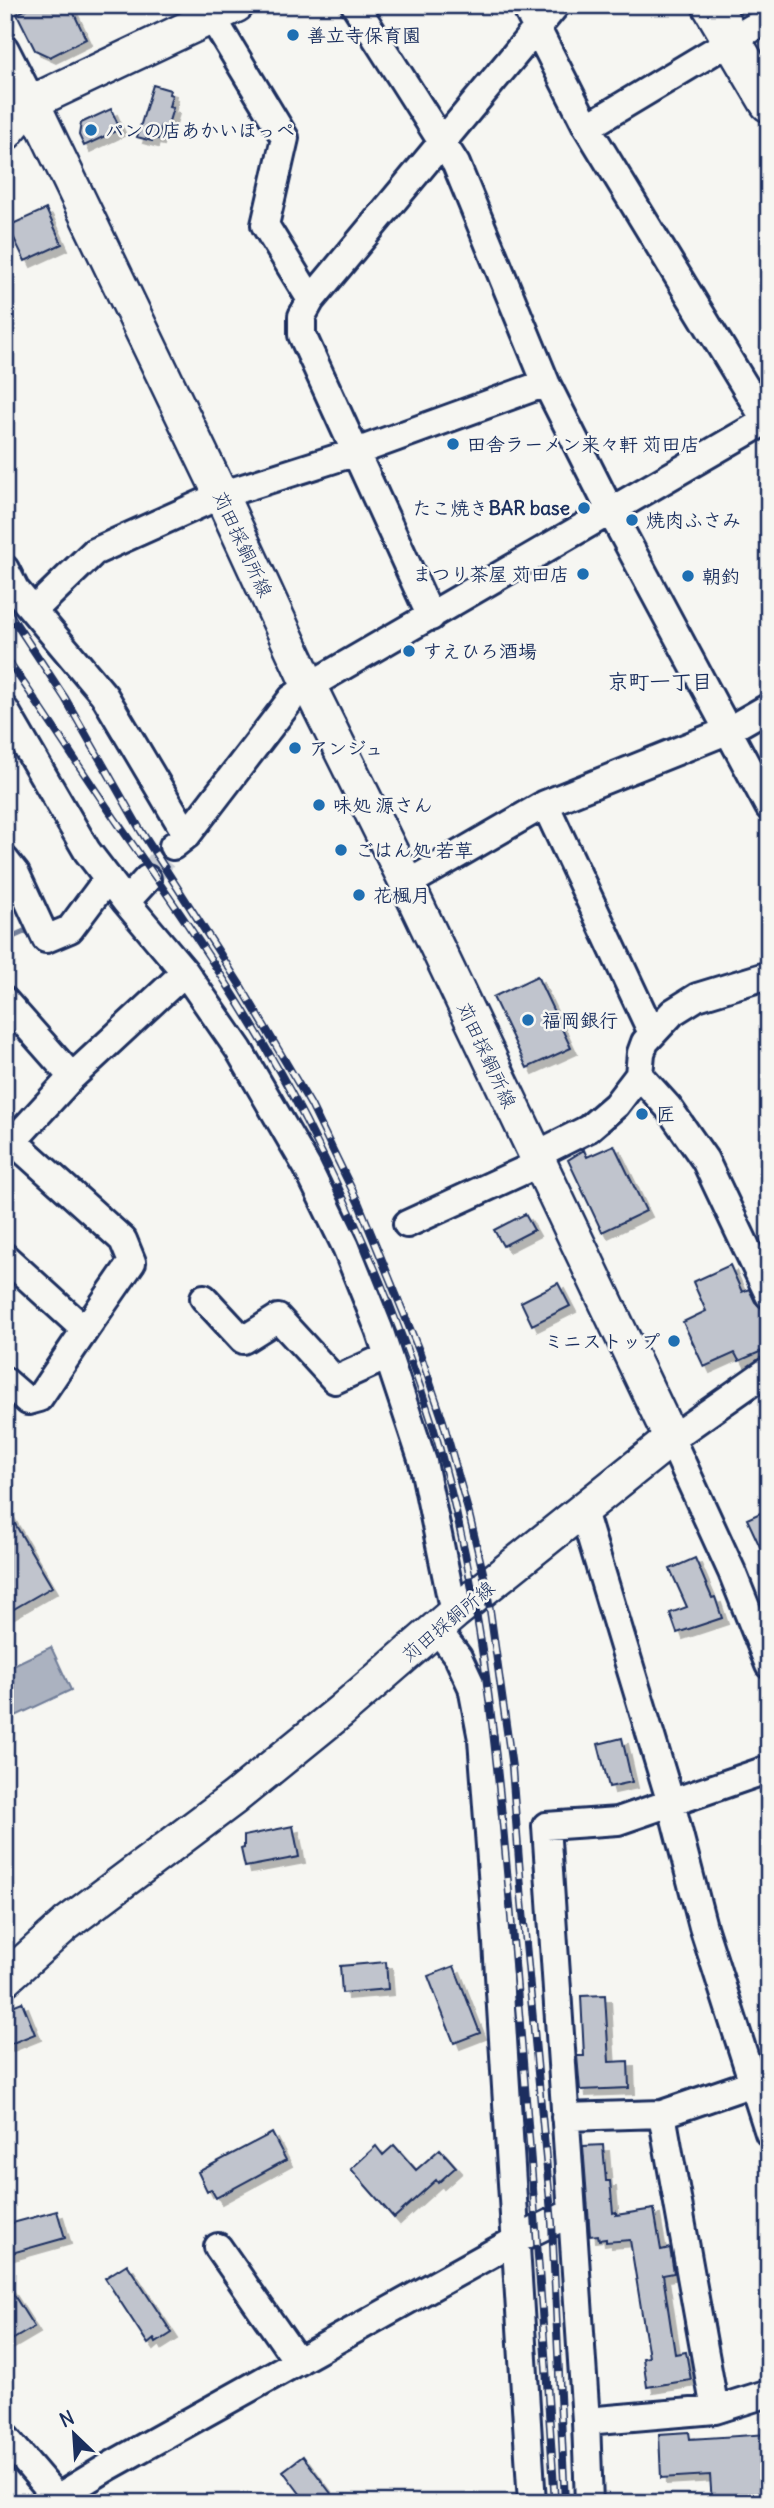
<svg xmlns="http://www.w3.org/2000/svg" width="774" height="2508" font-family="Delius,'Klee One',sans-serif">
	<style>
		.water { fill: #abb2c0; stroke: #717e99; stroke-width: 2 }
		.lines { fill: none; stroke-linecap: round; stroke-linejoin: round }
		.stream { stroke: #717e99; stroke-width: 6 }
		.building { fill: #c0c4cd; stroke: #1b2f5e; stroke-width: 2; filter: url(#shadow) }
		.minor-tunnel { stroke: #caced4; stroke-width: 26; stroke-dasharray: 26 13; stroke-linecap: butt }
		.minor-casing { stroke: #1b2f5e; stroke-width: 32 }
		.major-casing { stroke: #1b2f5e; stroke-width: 38 }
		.highway-casing { stroke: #1b2f5e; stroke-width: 42 }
		.minor { stroke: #f6f6f2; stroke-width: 26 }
		.major { stroke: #f6f6f2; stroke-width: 33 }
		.highway { stroke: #f6f6f2; stroke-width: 37 }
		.rail-casing { stroke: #1b2f5e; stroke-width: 8 }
		.rail { stroke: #f6f6f2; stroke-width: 5; stroke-dasharray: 16; stroke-linecap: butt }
		.poi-dot { fill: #1f6fb2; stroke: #f6f6f2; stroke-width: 2.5 }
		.labels { text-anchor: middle; stroke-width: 5; stroke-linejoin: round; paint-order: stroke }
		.poi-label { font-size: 19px; font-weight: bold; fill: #1b2f5e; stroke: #f6f6f2; text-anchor: start }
		.street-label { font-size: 19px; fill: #1b2f5e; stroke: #f6f6f2 }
		.neighbourhood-label { font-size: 21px; font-weight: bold; fill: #1b2f5e; stroke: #f6f6f2 }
	</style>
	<defs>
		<filter id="shadow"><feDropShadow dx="6" dy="6" stdDeviation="0" flood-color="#0004"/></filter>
	</defs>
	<rect width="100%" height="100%" fill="#f6f6f2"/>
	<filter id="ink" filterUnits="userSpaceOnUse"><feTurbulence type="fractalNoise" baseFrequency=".0143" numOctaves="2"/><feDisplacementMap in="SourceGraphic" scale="14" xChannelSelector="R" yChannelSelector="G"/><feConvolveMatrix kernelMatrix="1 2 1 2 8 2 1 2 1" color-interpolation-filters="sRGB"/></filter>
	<g filter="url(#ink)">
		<path class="water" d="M51,1647l20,43 -66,31v-52z"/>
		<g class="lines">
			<path class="stream" d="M5,940l27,-12"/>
		</g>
		<path class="building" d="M34,5h36l16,34 -36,18 -15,-7 -18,-36z
			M153,85l17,5 -1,4 3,1 -3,12 4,1 -6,20 -6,-2 -3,13 -5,-1 -1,3 -15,-4z
			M111,109l9,20 -36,17 -5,-11 2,-12z
			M46,209l16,35 -37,17 -17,-35z
			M537,976l34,72 -44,20 -34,-71z
			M614,1145l32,66 -44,21 -34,-72 16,-10 3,7z
			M525,1214l9,16 -31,16 -9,-16z
			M730,1265l12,27 7,-3 6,13 8,7 6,13v26l-30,13 -4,-8 -31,14 -21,-45 23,-11 -13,-29z
			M558,1283l12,23 -38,19 -11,-23z
			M5,1507l47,80 -47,27z
			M769,1509v57l-22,-47z
			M695,1558l17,40 3,-1 7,21 -45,15 -7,-20 17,-6 -17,-38z
			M622,1738l10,44 -23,5 -11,-43z
			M293,1826l6,31 -54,10 -4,-18 3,-1v-12z
			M386,1962l2,27 -46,4 -2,-27z
			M454,1966l26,67 -26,10 -26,-67z
			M605,1995l4,67 19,-1 1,27 -49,2 -3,-34h7l-3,-60z
			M22,2002l13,32 -30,12v-37z
			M272,2133l14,27 -70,38 -5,-9 -4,2 -9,-19z
			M394,2145l22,25 24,-21 16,18 -18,16 -2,-3 -42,38 -43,-49 25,-23 7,9z
			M603,2145l3,36h4l3,32 3,-1v3l38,-6 7,41 9,-2 4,25 -11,2 12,79 11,-2 5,28 -44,7 -4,-29 6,-1 -19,-117 -24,2v-3l-7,1 -1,-5 -8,1 -7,-90z
			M57,2211l8,27 -60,17v-30z
			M127,2264l45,69 -16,10 -2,-4 -6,5 -43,-66z
			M5,2281l29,46 -29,17z
			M689,2432l1,7 79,-5v69h-57l-2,-28 -49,3 -2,-44z
			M303,2456l35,47h-31l-24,-32z"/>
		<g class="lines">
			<path class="minor-tunnel" d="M147,879l26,-33"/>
			<defs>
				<path id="minor" d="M355,5l101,159 90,219 65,129 158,295
					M525,5l62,122 179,294
					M212,17l73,121 -20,87 46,75
					M5,49l27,53
					M587,127l182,-109
					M5,569l10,20 89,106 83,140
					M34,610l60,-58 127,-57 135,-43 190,-69
					M431,617l-129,-282v-19l9,-16 245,-295
					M5,710l82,141 39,51 59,70 54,78 68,117 39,80 33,82 44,133 31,151
					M545,804l107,229
					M173,846l14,-11 105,-137 17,-12 460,-267
					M5,860l11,14 30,65 24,-10 38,-51
					M407,884l138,-80 182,-73 42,-24
					M126,902l21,-23
					M5,1001l67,76
					M639,1075l29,32 37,53 64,135
					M5,1150l67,-73 113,-105
					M534,1156l54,-27 28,-24 23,-30 2,-22 4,-11 28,-30 24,-15 72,-22
					M407,1224l131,-60
					M5,1257l80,73 47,-68 -9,-22 -109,-98
					M204,1298l39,42 35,-22 57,62 53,-24
					M769,1370l-98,69 61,133 37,93
					M5,1381l23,20 11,-3 46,-68
					M583,1511l88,292 32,124 66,206
					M437,1629l21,28 14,30 10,52 14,188 36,576
					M662,2114l53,296
					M565,2117l97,-3 105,-36
					M218,2247l80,115
					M586,2421l129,-11 54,-17
					M5,2437l52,61 51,-31 406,-226 57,-28
					M589,2503l-3,-82 -40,-595 72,-5 151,-52"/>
				<path id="major" d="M5,106l27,-4 205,-97
					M5,134l27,-32
					M5,1979l61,-55 168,-126 107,-87 113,-98 217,-174 -264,-555 -98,-198 -88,-191 -189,-393"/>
				<path id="highway" d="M711,5l58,98"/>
			</defs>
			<use href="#minor" class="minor-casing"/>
			<use href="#major" class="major-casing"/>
			<use href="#highway" class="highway-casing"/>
			<use href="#minor" class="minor"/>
			<use href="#major" class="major"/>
			<use href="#highway" class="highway"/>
			<defs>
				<path id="rail" d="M5,607l60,91 76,133 101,157 69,117 48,99 61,149 23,68 26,93 18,75 25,178 10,134 30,322 13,280
					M5,656c44,63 84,127 128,189 62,89 124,180 173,276 49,97 93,198 126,302 52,168 66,343 81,517 16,188 30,375 42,563"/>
			</defs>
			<use href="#rail" class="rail-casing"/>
			<use href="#rail" class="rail"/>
		</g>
	</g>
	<g class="poi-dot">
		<circle cx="293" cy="35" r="7"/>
		<circle cx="91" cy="130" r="7"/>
		<circle cx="453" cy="444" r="7"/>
		<circle cx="584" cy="508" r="7"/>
		<circle cx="632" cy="520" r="7"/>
		<circle cx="583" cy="574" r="7"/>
		<circle cx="688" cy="576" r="7"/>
		<circle cx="409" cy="651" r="7"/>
		<circle cx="295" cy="748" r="7"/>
		<circle cx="319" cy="805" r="7"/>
		<circle cx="341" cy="850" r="7"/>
		<circle cx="359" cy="895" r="7"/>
		<circle cx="528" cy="1020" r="7"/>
		<circle cx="642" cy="1114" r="7"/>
		<circle cx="674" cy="1341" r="7"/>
	</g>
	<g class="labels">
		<g class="poi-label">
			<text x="307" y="42">善立寺保育園</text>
			<text x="105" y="137">パンの店あかいほっぺ</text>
			<text x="467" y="451">田舎ラーメン来々軒 苅田店</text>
			<text x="570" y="515" text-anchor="end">たこ焼きBAR base</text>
			<text x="646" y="527">焼肉ふさみ</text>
			<text x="569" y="581" text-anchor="end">まつり茶屋 苅田店</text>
			<text x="702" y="583">朝釣</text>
			<text x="423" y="658">すえひろ酒場</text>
			<text x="309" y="755">アンジュ</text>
			<text x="333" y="812">味処 源さん</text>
			<text x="355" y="857">ごはん処 若草</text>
			<text x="373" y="902">花楓月</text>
			<text x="542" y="1027">福岡銀行</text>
			<text x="656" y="1121">匠</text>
			<text x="660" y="1348" text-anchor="end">ミニストップ</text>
		</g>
		<g class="street-label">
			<text transform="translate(243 544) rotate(65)" y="7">苅田採銅所線</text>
			<text transform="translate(487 1055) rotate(65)" y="7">苅田採銅所線</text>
			<text transform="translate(448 1621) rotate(-40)" y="7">苅田採銅所線</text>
		</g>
		<g class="neighbourhood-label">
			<text x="660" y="689">京町一丁目</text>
		</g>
	</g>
	<rect width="774" height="2508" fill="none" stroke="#f6f6f2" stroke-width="28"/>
	<rect x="14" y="14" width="746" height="2480" fill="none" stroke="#1b2f5e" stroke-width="2.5" filter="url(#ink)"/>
	<g transform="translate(74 2434) rotate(335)" stroke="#f6f6f2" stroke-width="5" paint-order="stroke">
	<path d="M0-5L12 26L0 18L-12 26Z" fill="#1b2f5e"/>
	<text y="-10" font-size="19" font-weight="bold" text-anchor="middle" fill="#1b2f5e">N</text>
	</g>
</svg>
